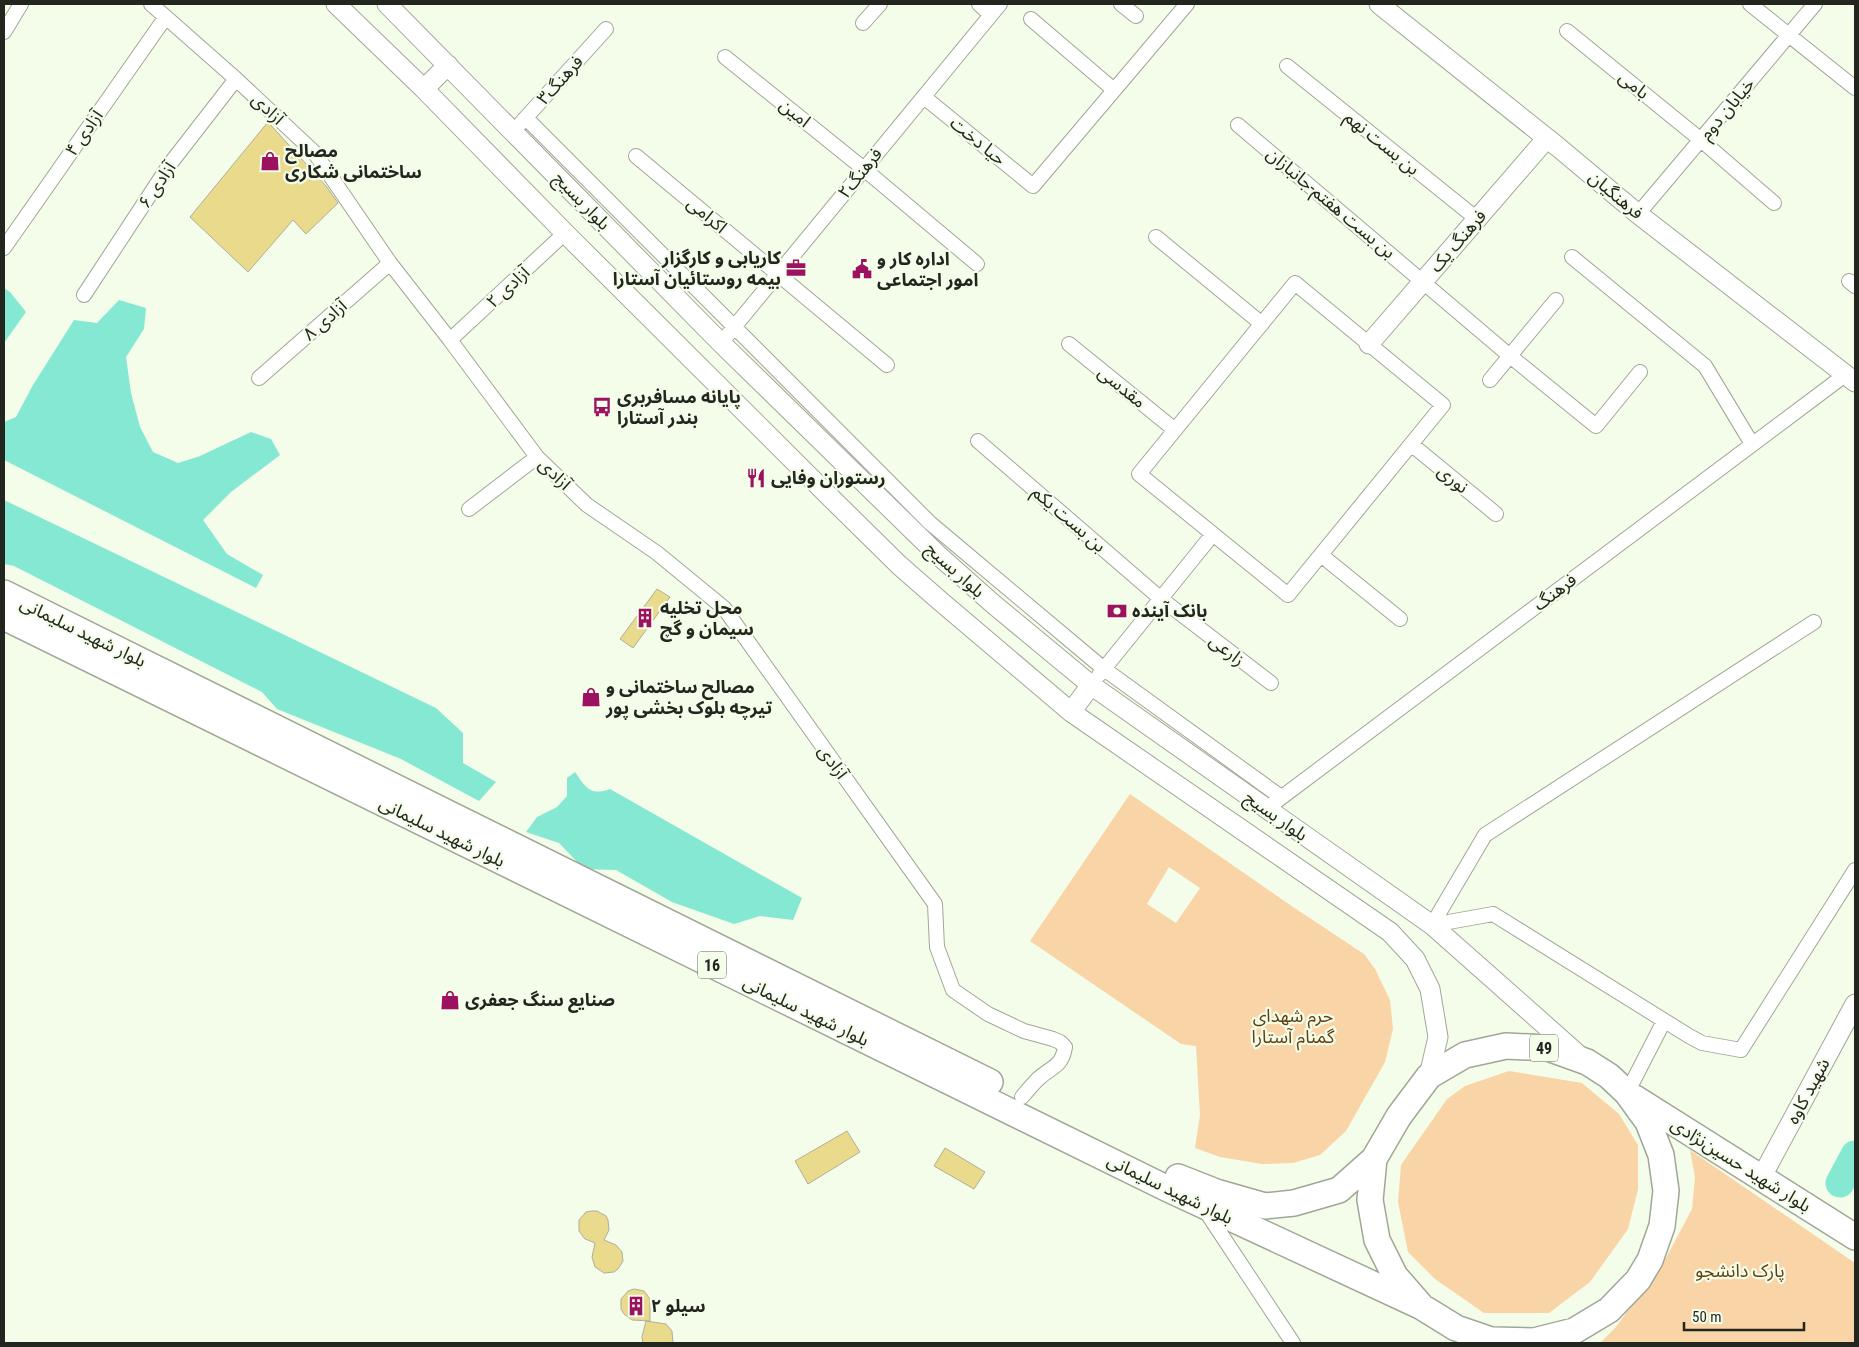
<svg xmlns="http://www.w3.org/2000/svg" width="1859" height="1347" font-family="'Roboto Condensed','Noto Sans Arabic',sans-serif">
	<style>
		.green { fill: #f9d4a6; fill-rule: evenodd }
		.water { fill: #85e8d3 }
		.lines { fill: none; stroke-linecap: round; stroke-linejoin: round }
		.river { stroke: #85e8d3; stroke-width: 29 }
		.building { fill: #e9da8c; stroke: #b1ae9c }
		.street-casing { stroke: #a0a796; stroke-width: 16 }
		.secondary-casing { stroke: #a0a796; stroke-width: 21 }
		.highway-casing { stroke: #a0a796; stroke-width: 28 }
		.street { stroke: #fff; stroke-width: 14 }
		.secondary { stroke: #fff; stroke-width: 19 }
		.highway { stroke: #fff; stroke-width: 25 }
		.labels { text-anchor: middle; stroke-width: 4.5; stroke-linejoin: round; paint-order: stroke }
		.shield { fill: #f4fcea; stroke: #62665c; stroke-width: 1 }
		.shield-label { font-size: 16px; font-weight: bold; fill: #23261f }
		.street-label { font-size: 18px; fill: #23261f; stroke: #f4fcea }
		.poi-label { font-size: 18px; font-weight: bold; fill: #23261f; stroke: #f4fcea; text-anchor: start }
		.park-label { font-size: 18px; fill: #603f0c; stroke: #f4fcea }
	</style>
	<rect width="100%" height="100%" fill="#f4fcea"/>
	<path class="green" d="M1130,794l163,113 71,47 11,15 15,31 3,29 -8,33 -39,69 -26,24 -27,8 -31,1 -42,-7 -25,-9 5,-33 -4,-69 -15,-2 -151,-103zM1169,867l31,21 -24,35 -29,-19z
		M1509,1071l73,12 37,31 19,31v44l-10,40 -38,53 -41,31h-65l-49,-34 -27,-27 -10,-50 3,-37 46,-66 18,-13z
		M1690,1150l165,113v80h-255l16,-16 50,-69 26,-49 3,-32z"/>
	<path class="water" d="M4,288l6,4 16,20 -22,31z
		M119,300l27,8 -2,21 -18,28 5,36 9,34 13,25 25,11 22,-7 51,-24 20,7 9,16 -49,37 -28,28 24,34 36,21 -7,13 -252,-128v-38l12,-5 17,-32 41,-65 23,3z
		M4,500l432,208 27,25v30l33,19 -17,19 -78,-42 -124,-50 -15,-17 -248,-126 -10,-2z
		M575,772c11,16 15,24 35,17l192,109 -9,22 -33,-4 -26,8 -62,-22 -56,-32 -32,-1 -25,-26 -33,-11 11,-15 20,-10 10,-11v-18z"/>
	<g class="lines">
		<path class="river" d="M1840,1183l15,-28"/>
	</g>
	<path class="building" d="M268,122l58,64 12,17 -32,31 -13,-14 -45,52 -58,-55z
		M657,589l13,8 -37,51 -13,-9z
		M847,1131l13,21 -52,32 -13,-23z
		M945,1148l40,24 -11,17 -40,-23z
		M592,1211h5l9,5 2,4 1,10 -5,10 12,5 6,7 1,9 -5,8 -4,3 -10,1 -9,-6 -3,-10 3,-14 -10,-4 -6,-8v-11l7,-8z
		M634,1289l10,2 6,8v22l-18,-1 -8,-6 -3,-5v-10l7,-8z
		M646,1321l20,3 6,7 1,12h-30l-1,-6z"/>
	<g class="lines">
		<defs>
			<path id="street" d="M151,4l85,75 78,73 76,111 60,77 87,117 50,48 70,48 67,55 211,296 2,43 16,43 35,24 36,17 29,8 7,3 5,5c-3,20 -14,20 -27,32 -6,6 -11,12 -16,18
				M979,4l12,11
				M1121,4l15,12
				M1750,4l105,84
				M1031,19l83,71
				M863,23l17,-19
				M1567,31l134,109 73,63
				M4,32l17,-28
				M725,57l139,112 113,95
				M1287,66l190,153
				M924,97l109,89 154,-182
				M526,118l404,405 174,146 177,128
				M521,123l85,-94
				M1238,125l272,231 86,70 44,-54
				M636,156l251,209
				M1638,214l177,-210
				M1156,237l106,87
				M4,248l161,-230
				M1572,257l133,109 47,78
				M1849,281l6,5
				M1295,283l148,122 -155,190 -149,-121z
				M84,295l86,-131 66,-85
				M450,340l115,-107
				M721,343l279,-339
				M1069,344l106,86
				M259,378l131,-115
				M1490,380l66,-80
				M978,441l182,157 111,85
				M1411,444l85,70
				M469,509l68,-52
				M1321,555l79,64
				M1099,675l114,-141
				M1274,803l571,-428
				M1432,925l61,-11 196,122 13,7 39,7 114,-180
				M1432,925l53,-90 329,-213
				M1627,1093l37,-72
				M1205,1210l88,133"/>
			<path id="secondary" d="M336,4l88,85 141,144 268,267 66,65 40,35 132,112 319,220 25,27 15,30 8,48 -9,39
				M387,4l334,339 216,211 55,49 99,82 341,240 149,132
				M1379,4l179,143 80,67 217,168
				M424,89l24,-24
				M1369,344l178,-206
				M1071,712l20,-27
				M1761,1178l94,-174"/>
			<path id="highway" d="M4,593l986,489
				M4,617l1164,572 254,118
				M1635,1098l220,139
				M1178,1177l38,15 49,14 29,-3 45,-13 35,-31
				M1493,1340l41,1 40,-10 35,-21 29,-30 12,-20 12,-34 4,-35 -5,-36 -13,-33 -21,-29 -18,-17 -22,-14 -39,-14 -42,-2 -41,9 -36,21 -30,40 -25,43 -4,41 7,40 18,36 27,31 34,21 44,15"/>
		</defs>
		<use href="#street" class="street-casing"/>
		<use href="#secondary" class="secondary-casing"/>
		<use href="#highway" class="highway-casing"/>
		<use href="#street" class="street"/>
		<use href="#secondary" class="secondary"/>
		<use href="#highway" class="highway"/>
	</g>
	<defs>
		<symbol id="shop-bare" viewBox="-9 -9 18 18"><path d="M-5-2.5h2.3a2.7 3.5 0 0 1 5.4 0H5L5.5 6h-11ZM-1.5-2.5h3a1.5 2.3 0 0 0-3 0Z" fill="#9c1160" stroke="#f4fcea" stroke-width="2.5" paint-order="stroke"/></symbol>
		<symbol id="office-bare" viewBox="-9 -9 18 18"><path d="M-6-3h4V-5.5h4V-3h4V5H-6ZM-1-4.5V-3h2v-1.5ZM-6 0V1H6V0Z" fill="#9c1160" stroke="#f4fcea" stroke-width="2.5" paint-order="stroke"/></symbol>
		<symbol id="civic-bare" viewBox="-9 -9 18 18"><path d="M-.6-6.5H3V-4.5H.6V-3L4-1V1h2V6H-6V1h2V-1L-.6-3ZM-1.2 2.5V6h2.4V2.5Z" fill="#9c1160" stroke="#f4fcea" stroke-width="2.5" paint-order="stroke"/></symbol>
		<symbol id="bus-bare" viewBox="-9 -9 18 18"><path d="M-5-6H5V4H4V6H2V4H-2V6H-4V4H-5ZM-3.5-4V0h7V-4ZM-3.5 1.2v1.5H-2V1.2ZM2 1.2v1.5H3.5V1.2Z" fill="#9c1160" stroke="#f4fcea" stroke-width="2.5" paint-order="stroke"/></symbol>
		<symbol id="restaurant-bare" viewBox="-9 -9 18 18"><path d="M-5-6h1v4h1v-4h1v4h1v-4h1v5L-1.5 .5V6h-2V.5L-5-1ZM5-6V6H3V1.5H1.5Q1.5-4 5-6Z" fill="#9c1160" stroke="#f4fcea" stroke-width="2.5" paint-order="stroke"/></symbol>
		<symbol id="bank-bare" viewBox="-9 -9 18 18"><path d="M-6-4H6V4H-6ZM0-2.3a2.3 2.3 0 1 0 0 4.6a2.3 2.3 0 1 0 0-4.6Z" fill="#9c1160" stroke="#f4fcea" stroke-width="2.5" paint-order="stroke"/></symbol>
		<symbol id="building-bare" viewBox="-9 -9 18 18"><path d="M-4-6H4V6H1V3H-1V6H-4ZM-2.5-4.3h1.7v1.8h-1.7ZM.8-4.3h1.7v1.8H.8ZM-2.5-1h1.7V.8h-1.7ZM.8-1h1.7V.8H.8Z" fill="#9c1160" stroke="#f4fcea" stroke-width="2.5" paint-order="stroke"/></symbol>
	</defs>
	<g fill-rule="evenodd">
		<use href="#shop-bare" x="256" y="147" width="28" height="28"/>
		<use href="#office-bare" x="782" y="254" width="28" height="28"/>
		<use href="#civic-bare" x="848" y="255" width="28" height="28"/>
		<use href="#bus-bare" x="588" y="393" width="28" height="28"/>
		<use href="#restaurant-bare" x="742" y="464" width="28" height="28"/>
		<use href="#bank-bare" x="1103" y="597" width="28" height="28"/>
		<use href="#building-bare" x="631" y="604" width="28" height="28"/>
		<use href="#shop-bare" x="577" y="683" width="28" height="28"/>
		<use href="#shop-bare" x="436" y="986" width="28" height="28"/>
		<use href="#building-bare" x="622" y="1292" width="28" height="28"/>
	</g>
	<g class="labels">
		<g class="shield">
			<rect x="698" y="951.5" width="28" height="27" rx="4"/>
			<rect x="1530" y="1034.5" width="28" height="27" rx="4"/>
		</g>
		<g class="shield-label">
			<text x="712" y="971">16</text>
			<text x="1544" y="1054">49</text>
		</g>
		<g class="street-label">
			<text transform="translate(560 80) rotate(-48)" y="6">فرهنگ۳</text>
			<text transform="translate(1634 85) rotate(39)" y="6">بامی</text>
			<text transform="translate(268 109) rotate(43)" y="6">آزادی</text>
			<text transform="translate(1727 109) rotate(-50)" y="6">خیابان دوم</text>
			<text transform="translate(795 113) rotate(39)" y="6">امین</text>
			<text transform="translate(84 133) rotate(-55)" y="6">آزادی ۴</text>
			<text transform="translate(978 141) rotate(39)" y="6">حیا دخت</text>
			<text transform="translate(1382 143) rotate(39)" y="6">بن بست نهم</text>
			<text transform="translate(860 173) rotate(-51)" y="6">فرهنگ۲</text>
			<text transform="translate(157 185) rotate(-56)" y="6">آزادی ۶</text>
			<text transform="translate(1616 195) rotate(40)" y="6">فرهنگیان</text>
			<text transform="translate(582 201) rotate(46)" y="6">بلوار بسیج</text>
			<text transform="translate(1331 203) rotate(40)" y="6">بن بست هفتم-جانبازان</text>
			<text transform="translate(707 215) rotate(40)" y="6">اکرامی</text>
			<text transform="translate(1458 241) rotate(-49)" y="6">فرهنگ یک</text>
			<text transform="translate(508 287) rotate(-43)" y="6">آزادی ۲</text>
			<text transform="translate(325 320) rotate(-41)" y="6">آزادی ۸</text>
			<text transform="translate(1122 387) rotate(39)" y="6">مقدسی</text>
			<text transform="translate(555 474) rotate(44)" y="6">آزادی</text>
			<text transform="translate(1453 479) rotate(39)" y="6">نوری</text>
			<text transform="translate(1069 519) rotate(41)" y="6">بن بست یکم</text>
			<text transform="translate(955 570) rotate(42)" y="6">بلوار بسیج</text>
			<text transform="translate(1555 592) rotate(-37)" y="6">فرهنگ</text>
			<text transform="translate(83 632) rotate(26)" y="6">بلوار شهید سلیمانی</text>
			<text transform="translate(1227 650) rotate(38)" y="6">زارعی</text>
			<text transform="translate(833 762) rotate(54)" y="6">آزادی</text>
			<text transform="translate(1276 816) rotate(35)" y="6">بلوار بسیج</text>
			<text transform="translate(442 832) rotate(26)" y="6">بلوار شهید سلیمانی</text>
			<text transform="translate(806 1011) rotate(26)" y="6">بلوار شهید سلیمانی</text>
			<text transform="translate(1808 1091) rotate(-62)" y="6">شهید کاوه</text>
			<text transform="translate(1741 1165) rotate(32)" y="6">بلوار شهید حسین‌نژادی</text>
			<text transform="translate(1170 1189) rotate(26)" y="6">بلوار شهید سلیمانی</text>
		</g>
		<g class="poi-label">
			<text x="285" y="157">مصالح<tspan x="285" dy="21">ساختمانی شکاری</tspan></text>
			<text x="781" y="264" text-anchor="end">کاریابی و کارگزار<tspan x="781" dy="21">بیمه روستائیان آستارا</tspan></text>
			<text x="877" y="265">اداره کار و<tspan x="877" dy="21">امور اجتماعی</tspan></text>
			<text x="617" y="403">پایانه مسافربری<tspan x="617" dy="21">بندر آستارا</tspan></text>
			<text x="771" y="484">رستوران وفایی</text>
			<text x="660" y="614">محل تخلیه<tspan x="660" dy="21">سیمان و گچ</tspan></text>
			<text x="1132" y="617">بانک آینده</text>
			<text x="606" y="693">مصالح ساختمانی و<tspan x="606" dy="21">تیرچه بلوک بخشی پور</tspan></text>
			<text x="465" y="1006">صنایع سنگ جعفری</text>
			<text x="651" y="1312">سیلو ۲</text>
		</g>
		<g class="park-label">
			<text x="1293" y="1022">حرم شهدای<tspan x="1293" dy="21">گمنام آستارا</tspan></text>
			<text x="1740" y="1277">پارک دانشجو</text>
		</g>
	</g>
	<rect width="1859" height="1347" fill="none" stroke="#23261f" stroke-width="10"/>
	<path d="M1684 1322v8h120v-8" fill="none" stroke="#23261f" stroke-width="2.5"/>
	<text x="1692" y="1322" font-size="15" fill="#23261f" stroke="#f4fcea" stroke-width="4" paint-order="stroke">50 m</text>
</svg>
